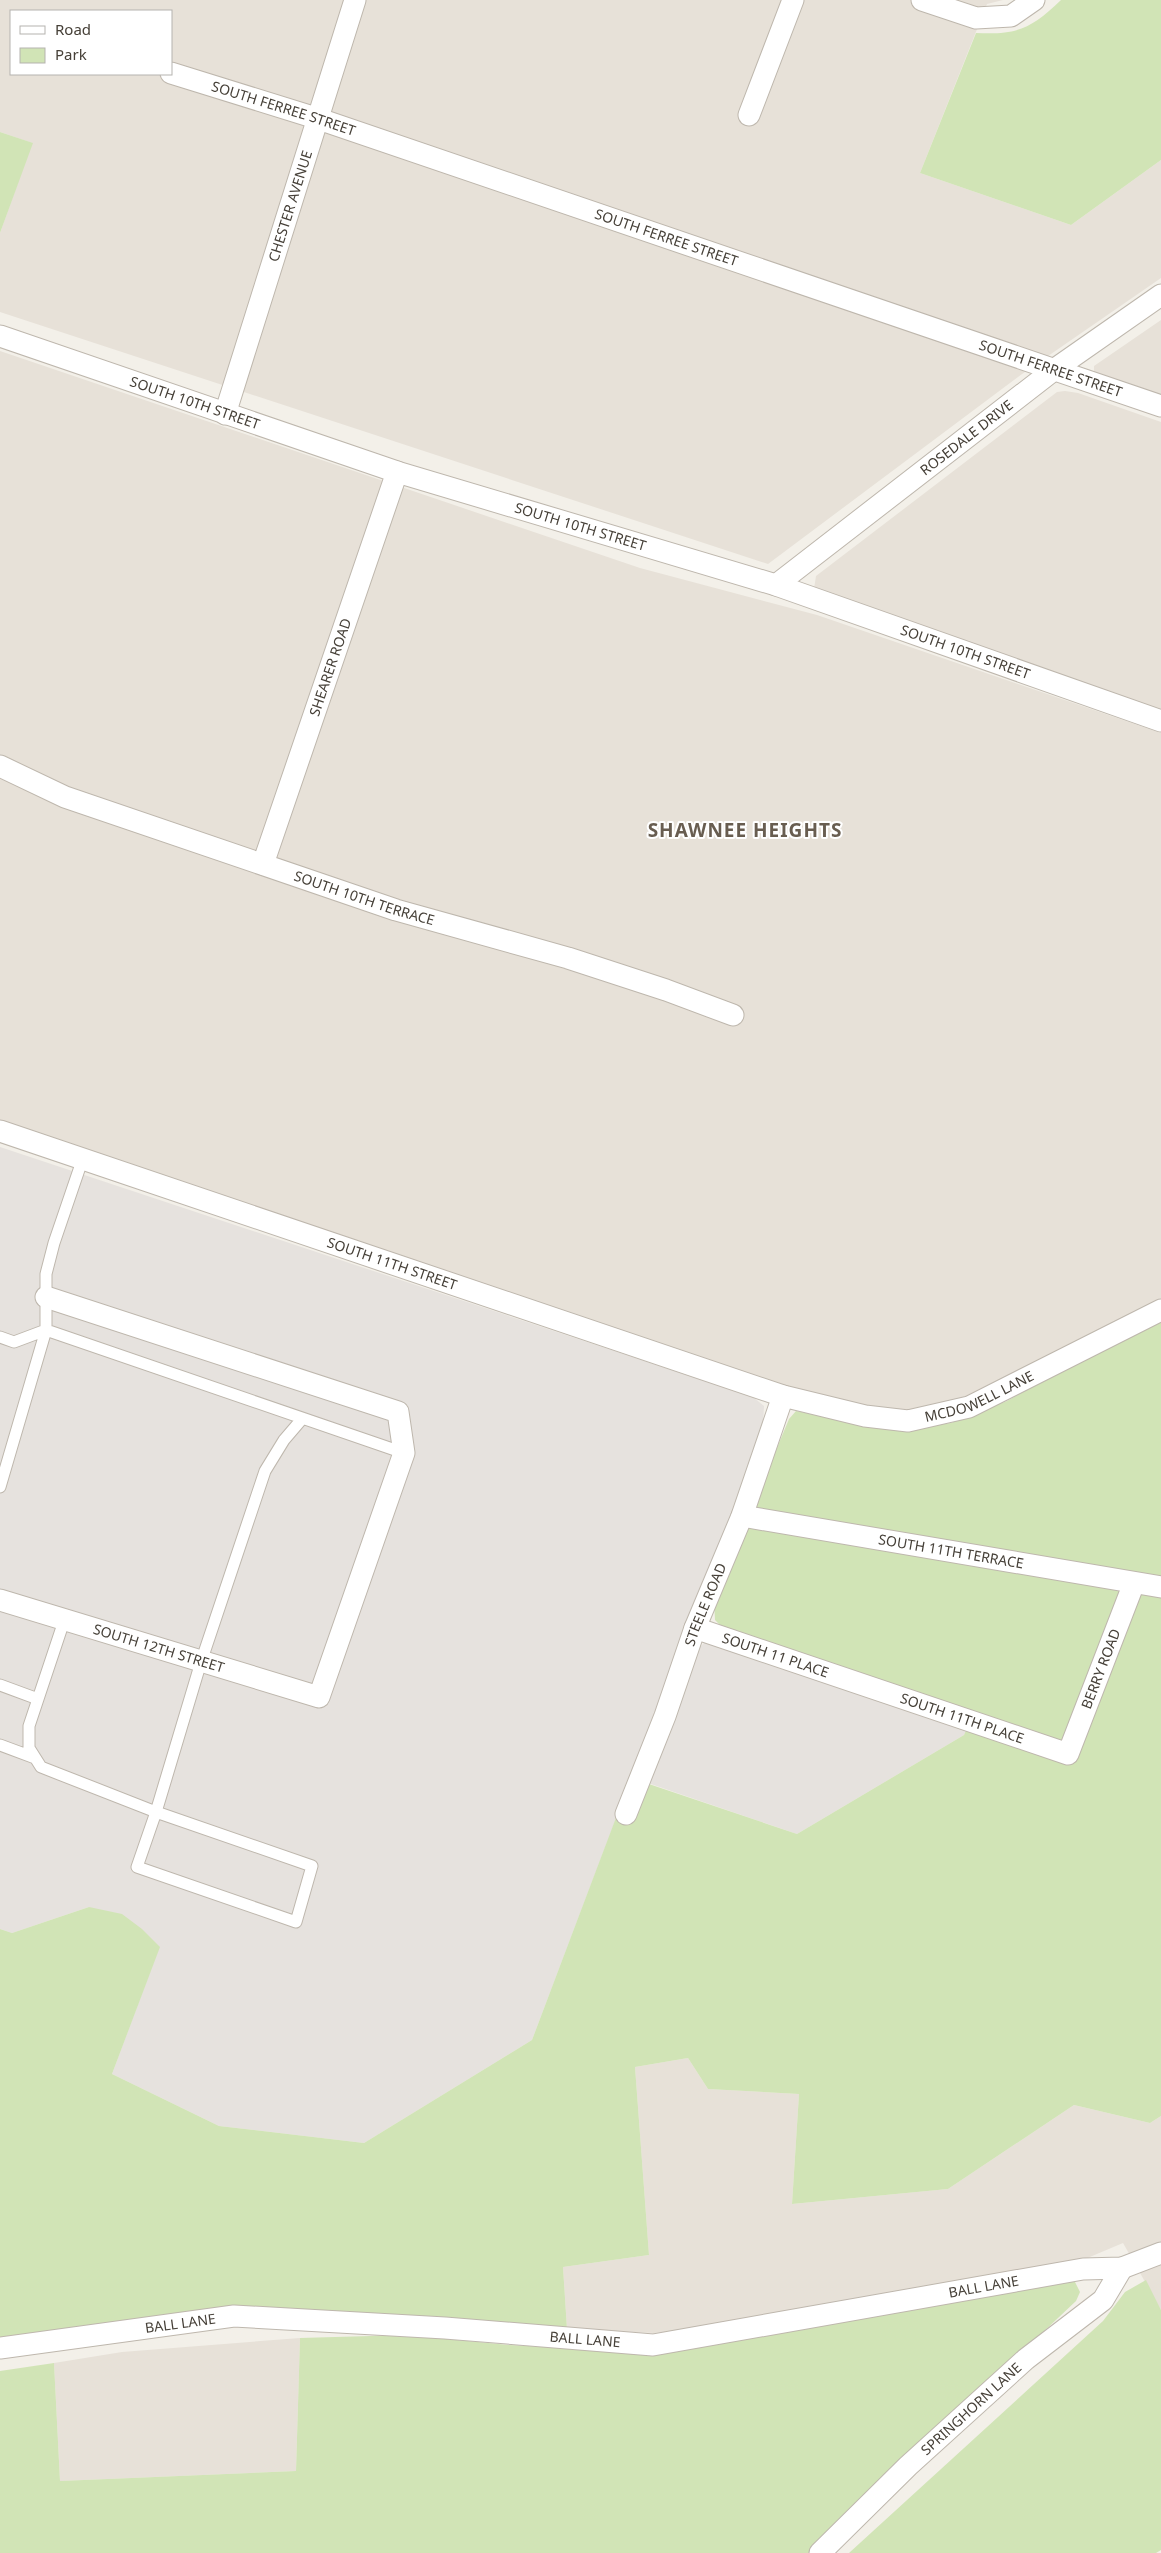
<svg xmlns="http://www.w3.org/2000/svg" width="1161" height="2553" font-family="'Noto Sans',sans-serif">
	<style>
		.residential { fill: #e7e1d8; fill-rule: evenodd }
		.industrial { fill: #e6e2de }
		.green { fill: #d1e4b6 }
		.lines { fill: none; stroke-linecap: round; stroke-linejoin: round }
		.service-casing { stroke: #beb7ad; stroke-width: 13 }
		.minor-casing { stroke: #beb7ad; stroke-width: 23 }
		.service { stroke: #fff; stroke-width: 11 }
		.minor { stroke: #fff; stroke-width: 21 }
		.labels { text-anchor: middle; stroke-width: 4; stroke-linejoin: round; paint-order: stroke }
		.street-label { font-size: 14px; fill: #464038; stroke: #fff }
		.district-label { font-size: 19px; font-weight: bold; letter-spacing: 1px; fill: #685d50; stroke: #fff }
	</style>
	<rect width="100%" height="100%" fill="#f3f0e9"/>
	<path class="residential" d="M0,0h1003l-16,4 -67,169 151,52 90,-65v118l-139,96 -254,190 -768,-252v-79l32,-90 -32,-11zM11,11h160v63h-160z
		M1161,320v79l-67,-26v-7z
		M0,351l640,217 177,47 344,118v566l-188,95 -30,11 -27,5 -51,-3 -75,-19 -790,-265z
		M1065,391l13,2 83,29v291l-347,-124 2,-13 241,-184z
		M688,2058l20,31 91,5 -7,110 156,-15 126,-84 76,18 11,-7v194l-38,-67 -38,16 -378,69 -53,5 -87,-4 -4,-62 86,-12 -14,-188z
		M300,2338l-4,133 -236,10 -6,-118 68,-11z"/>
	<path class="industrial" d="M0,1147l753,250 11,9 -1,19 -31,88 -200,527 -168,103 -145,-17 -107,-52 47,-126 -70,-41 -77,26 -12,-4z
		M714,1641l253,88 -3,6 -167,99 -149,-51 48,-132 8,-8z"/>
	<path class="green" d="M1061,0h100v160l-90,65 -151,-52 56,-140c41,2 55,-4 85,-33z
		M0,132l33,11 -33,90z
		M1161,1315v801l-11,7 -76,-18 -126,84 -156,15 7,-110 -91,-5 -20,-31 -53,9 14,188 -86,12 4,62 -342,-18 -225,30v-412l12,4 77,-26 33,7 20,15 18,18 -48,127 107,52 145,17 168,-103 99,-262 166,56 167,-99 9,-20 -252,-89 -6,-6 -1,-21 75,-180 7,-8 98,19 57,-7 56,-22z
		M1064,2279l11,3 5,10 -4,9 -266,252h-810v-182l54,-8 6,118 236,-10 4,-133 105,-3 104,10 119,6z
		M1146,2280l15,30v240l-5,3h-307l254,-232 22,-29z"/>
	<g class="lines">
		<defs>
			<path id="service" d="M0,1337l14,5 32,-12 358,123
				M0,1487l46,-157v-56l8,-31 29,-85
				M64,1621l-35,105v22l12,19 115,45 45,-150 64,-191 19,-31 18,-21
				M0,1685l38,14
				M0,1745l35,13
				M156,1812l156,54 -16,56 -159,-55z"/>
			<g id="minor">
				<path d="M922,0l54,18 35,-2 23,-16"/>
				<path id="s1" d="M171,73l145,45 845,288"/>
				<path d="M749,115l44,-115"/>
				<path id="s2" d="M0,336l397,136 379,113 385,136"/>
				<path id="s3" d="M225,414l130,-414"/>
				<path id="s4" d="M776,585l279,-216 106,-74"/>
				<path id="s5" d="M0,766l65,31 331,113 172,48 98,32 67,25"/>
				<path id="s6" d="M263,864l134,-392"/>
				<path id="s7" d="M0,1131l783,265 82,20 43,5 61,-14 192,-97"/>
				<path id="s8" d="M742,1516l419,71"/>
				<path id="s9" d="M0,1600l319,97 85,-244 -6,-41 -352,-115"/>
				<path id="s10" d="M695,1628l373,126 66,-171"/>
				<path id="s11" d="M626,1814l39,-98 30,-88 47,-112 41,-120"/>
				<path id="s12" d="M0,2348l234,-32 211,12 208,17 430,-76 39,-1 39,-15"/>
				<path id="s13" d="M820,2553l88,-87 118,-107 77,-59 19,-32"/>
			</g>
		</defs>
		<use href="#service" class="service-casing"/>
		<use href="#minor" class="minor-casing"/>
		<use href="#service" class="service"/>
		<use href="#minor" class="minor"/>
	</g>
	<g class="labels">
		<g class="street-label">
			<text dy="5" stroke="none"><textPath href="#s1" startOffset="118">SOUTH FERREE STREET</textPath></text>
			<text dy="5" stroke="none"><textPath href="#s3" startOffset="218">CHESTER AVENUE</textPath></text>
			<text dy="5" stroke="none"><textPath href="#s1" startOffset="522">SOUTH FERREE STREET</textPath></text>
			<text dy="5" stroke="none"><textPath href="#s1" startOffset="928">SOUTH FERREE STREET</textPath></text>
			<text dy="5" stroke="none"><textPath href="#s2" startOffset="206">SOUTH 10TH STREET</textPath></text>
			<text dy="5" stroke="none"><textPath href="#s4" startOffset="241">ROSEDALE DRIVE</textPath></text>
			<text dy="5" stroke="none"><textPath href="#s2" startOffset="611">SOUTH 10TH STREET</textPath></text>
			<text dy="5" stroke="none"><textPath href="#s2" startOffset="1016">SOUTH 10TH STREET</textPath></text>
			<text dy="5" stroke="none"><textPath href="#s6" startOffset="208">SHEARER ROAD</textPath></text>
			<text dy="5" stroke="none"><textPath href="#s5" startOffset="388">SOUTH 10TH TERRACE</textPath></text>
			<text dy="5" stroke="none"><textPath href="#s7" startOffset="414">SOUTH 11TH STREET</textPath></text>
			<text dy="5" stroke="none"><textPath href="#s7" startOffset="1030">MCDOWELL LANE</textPath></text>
			<text dy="5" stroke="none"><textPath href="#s8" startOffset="212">SOUTH 11TH TERRACE</textPath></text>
			<text dy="5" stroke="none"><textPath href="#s11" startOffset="224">STEELE ROAD</textPath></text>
			<text dy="5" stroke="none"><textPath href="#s9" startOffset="166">SOUTH 12TH STREET</textPath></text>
			<text dy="5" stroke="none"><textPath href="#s10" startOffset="85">SOUTH 11 PLACE</textPath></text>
			<text dy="5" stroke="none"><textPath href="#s10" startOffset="485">BERRY ROAD</textPath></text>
			<text dy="5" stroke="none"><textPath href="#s10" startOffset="282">SOUTH 11TH PLACE</textPath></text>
			<text dy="5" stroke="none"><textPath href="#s12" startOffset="992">BALL LANE</textPath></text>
			<text dy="5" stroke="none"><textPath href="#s12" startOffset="182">BALL LANE</textPath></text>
			<text dy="5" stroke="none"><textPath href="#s12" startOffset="588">BALL LANE</textPath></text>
			<text dy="5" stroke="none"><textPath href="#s13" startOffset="209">SPRINGHORN LANE</textPath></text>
		</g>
		<g class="district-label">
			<text x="745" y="837">SHAWNEE HEIGHTS</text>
		</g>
	</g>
	<rect x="10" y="10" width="162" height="65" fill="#ffffff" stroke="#b5b3af"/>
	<rect x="20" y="26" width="25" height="8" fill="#ffffff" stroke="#b5b3af"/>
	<text x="55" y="35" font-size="15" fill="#464038">Road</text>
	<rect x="20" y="48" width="25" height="15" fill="#d1e4b6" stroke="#b5b3af"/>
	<text x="55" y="60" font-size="15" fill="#464038">Park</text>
</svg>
